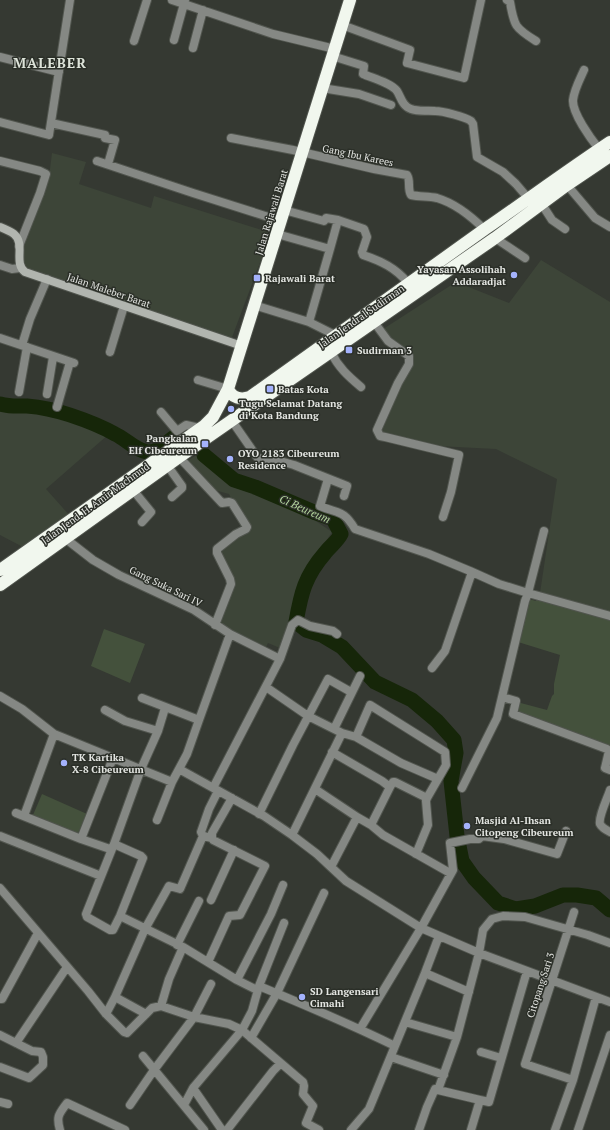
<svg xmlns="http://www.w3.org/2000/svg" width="610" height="1130" font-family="'PT Serif',serif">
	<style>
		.built { fill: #3d4538 }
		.green { fill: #44513c }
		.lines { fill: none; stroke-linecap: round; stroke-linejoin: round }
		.river { stroke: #162609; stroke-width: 15 }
		.street-casing { stroke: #51554e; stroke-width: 10 }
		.secondary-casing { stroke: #51554e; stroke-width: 10 }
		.highway-casing { stroke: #51554e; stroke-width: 14 }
		.street { stroke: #858884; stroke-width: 8 }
		.secondary { stroke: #b1b5af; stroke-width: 8 }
		.highway { stroke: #f1f7ee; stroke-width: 12 }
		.poi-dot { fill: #a4b2fc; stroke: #2b2f28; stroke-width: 1.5 }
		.labels { text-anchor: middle; stroke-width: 3; stroke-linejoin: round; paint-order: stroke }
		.street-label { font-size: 10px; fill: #e3e5e1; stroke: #2b2f28 }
		.poi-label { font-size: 10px; font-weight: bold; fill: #e3e5e1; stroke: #2b2f28; text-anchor: start }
		.water-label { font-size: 11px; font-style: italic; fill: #b7d9a0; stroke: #2b2f28 }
		.district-label { font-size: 14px; font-weight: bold; letter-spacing: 1px; fill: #dde3d9; stroke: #2b2f28 }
	</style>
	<rect width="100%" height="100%" fill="#353932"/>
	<path class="built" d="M52,153l34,9 -7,22 72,24 3,-12 117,37 -40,107 -204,-70 -5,-9 2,-19 25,-65z
		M541,260l69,42v311l-70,-20 17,-114 -61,-30 -59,-3 -60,-13 34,-76 -34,-24 79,-51 53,21z
		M0,407l8,2 14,-1 32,6 55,20 -63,55 25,28 -48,30 -23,-12z
		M200,453l22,25 82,35 28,19 -31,47 -21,69 -12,-5 -4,8 -47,-23 18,-47 -20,-33 32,-19 -18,-35 -22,-6 -22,-26z"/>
	<path class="green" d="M538,595l72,21v130l-41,-12 -53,-22 1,-10 30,8 5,-14 2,-2v-10l6,-29 -42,-13 11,-43 7,2z
		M104,629l41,15 -15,39 -39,-17z
		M42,794l45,20 -9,19 -45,-18z"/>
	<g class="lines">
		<path class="river" d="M0,404c10,3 18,2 27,2 13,1 31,5 43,9 15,5 31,11 45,19 11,5 20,16 32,18 15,2 26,-21 37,-17
			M204,455l30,25 21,7 61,26 17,6 8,15c-4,8 -11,12 -16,19 -20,23 -24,40 -29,69l10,8 16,5 20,12 33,35 37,18 25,21 17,19 2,13 -5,28 6,55 5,25 12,17 24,25 18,6 19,-3 28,-11h14l19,3 14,12"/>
		<defs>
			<path id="street" d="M172,0l101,34 62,15
				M507,0l3,2c4,24 5,26 26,39
				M342,25l68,25 -3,13 57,15 17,-78
				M174,40l11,-40
				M134,41l13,-41
				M193,48l10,-38
				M332,56l32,10 -1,8c9,4 28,9 34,17 4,6 5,15 14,18 8,3 16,1 24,2 8,0 30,6 36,10l2,3 4,33 26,15 13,12 12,14
				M0,57l59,15
				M584,70c-4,9 -10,20 -11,30 -1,13 18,39 26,49
				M322,88l37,6 32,11
				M0,122l49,13 21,-135
				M51,123l54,12v3l10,2 -7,24
				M231,138l62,12 81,19 33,6c4,6 0,13 4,20 9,2 17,1 26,3 17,5 35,19 48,32
				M0,161l40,10 6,3 -6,19 -21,53
				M97,161l96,32 88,28
				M567,185l28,33 15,9
				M541,203l11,17 13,9
				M284,210l40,11 2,-3 12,2 26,9 3,8 -5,15 1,3c18,6 33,13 45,28
				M277,234l53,15 8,-29
				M495,238l30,20
				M0,265l12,4 8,-1
				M254,305l55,17 28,14
				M309,322l21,-73
				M374,322l14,19 21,15v8l-11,19 -21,47 3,6 5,1 74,18 -8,37 -8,25
				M0,338l74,25
				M22,345l8,-26 17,-40
				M110,352l14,-46
				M331,352c7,15 17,24 30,35
				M198,380l30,9
				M19,392l8,-45
				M47,394l6,-37
				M57,407l13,-45
				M161,412l16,19 9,-6 9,2 2,4
				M232,421l25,36 8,5 8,-3 21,6 53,21 -3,10
				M179,457l43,46 7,-1 3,1 15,24 -1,2 -10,5 -19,15v4l13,26 1,5 -16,41
				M167,465l15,21v2l-10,9
				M328,479l-8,27c18,8 23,3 35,23l74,25 41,17 29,13 29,9 -3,8 -28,117 -35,70
				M133,490l18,22 -9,10
				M544,531l-16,62 82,23
				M66,539l27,21 26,15 75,35 36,24 50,25
				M432,668l13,-17 27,-79
				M266,687l42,29 34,17 14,4 45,26 37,16
				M0,696l22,13 32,25 118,48
				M502,697l14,4 -3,13 94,35 2,2 -4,17 5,2
				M142,698l57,22 -12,34 -15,28 -15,38
				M105,710l20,11 33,10
				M199,720l31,-86
				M334,729l26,-53
				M356,737l14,-32 75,47 1,13 -19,33
				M332,752l50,29 8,6 -19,38
				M179,769l85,47 28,19 25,19 29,27 75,47 58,25 131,49
				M390,787l3,-5h2l32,16 -1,3 2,24 -12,29
				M213,788l67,-129 12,-34 6,-5 12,6 23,5 4,3
				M315,789l42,28 14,8 12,10 67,38
				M610,790c-2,7 -12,27 -10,34 2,4 6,6 10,8
				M16,813l65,26 29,10
				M259,814l34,-69 35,-66 23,13
				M24,816l30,-82
				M292,835l50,-102
				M0,836l101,40
				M212,838v-5l20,-35
				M81,839l32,-81
				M114,844l27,12 2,2 -23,58 -7,14h-3l-23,-13 -1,-3 28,-70 27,-75 17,-38 7,-23
				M331,867l26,-50
				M0,888l88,103 18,23 18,18 3,1 25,-25 9,-2 33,11 35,7 13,6 61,52 1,4 -1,8 10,12 -7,17 13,7
				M211,900l23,-50
				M120,916l63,31 54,33 20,10
				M177,945l22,-44
				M208,962l21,-46 11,-1 25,-49 -52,-26 -1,-2 -9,-2 -2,-4 8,-23 9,-18
				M425,973l44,19
				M237,980l34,-66 12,-29
				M259,986l25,-63
				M115,997l31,17
				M0,999h2l36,-66
				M161,1006l8,-27 14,-32
				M106,1014l9,-17 30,-68 24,-43 11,3 23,-53
				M405,1022l52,15
				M360,1029l61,-101 32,-58 -3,-27 20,-4h9l3,-3 22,3 53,15 9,-23
				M0,1035l32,16 9,1 2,5v8l-14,13 -29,-11
				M251,1038l26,-45 47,-100
				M16,1043l51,-76
				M481,1052l20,6
				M143,1056l61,74
				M391,1057l53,18
				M573,1080l-48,-16 49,-152
				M438,1090l42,10
				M0,1102l8,2
				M130,1105l24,-35 40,-53 17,-33
				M184,1105l9,-17
				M60,1130c-4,-14 -1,-16 7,-27l58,27
				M222,1130l-29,-42 49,-58 10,-19 7,-25c46,19 91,38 136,60
				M227,1130l46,-59 7,-7
				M351,1130l18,-21 5,-12 51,-124 14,-37
				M419,1130l8,-23 8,-18 3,1 19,-53 22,-84 4,-23 9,-11 11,-3 22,1 63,18 22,8
				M471,1130l9,-30 9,2 38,-131
				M555,1130l18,-50 23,-83
				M578,1130l32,-95"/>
			<path id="secondary" d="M0,227c5,2 10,4 14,7 12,10 -1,29 11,38l217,74"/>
			<path id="highway" d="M228,389c4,9 13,11 22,8 79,-56 157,-112 235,-168 42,-29 83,-59 125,-87
				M0,570l204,-144 9,-9 15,-28 122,-389
				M0,585l179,-128 316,-219 72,-53 43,-29"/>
		</defs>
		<use href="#street" class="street-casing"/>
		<use href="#secondary" class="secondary-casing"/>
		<use href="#highway" class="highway-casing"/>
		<use href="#street" class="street"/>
		<use href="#secondary" class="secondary"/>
		<use href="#highway" class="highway"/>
	</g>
	<g class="poi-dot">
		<circle cx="514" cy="275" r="4"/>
		<rect x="253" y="274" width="8" height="8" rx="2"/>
		<rect x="345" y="346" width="8" height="8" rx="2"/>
		<rect x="266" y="385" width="8" height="8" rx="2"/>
		<circle cx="231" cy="409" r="4"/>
		<rect x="201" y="440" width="8" height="8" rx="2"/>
		<circle cx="230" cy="459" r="4"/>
		<circle cx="64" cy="763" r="4"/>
		<circle cx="467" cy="826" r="4"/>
		<circle cx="302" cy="997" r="4"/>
	</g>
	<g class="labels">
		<g class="street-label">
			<text transform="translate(358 155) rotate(12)" y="4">Gang Ibu Karees</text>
			<text transform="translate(271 212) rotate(-73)" y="4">Jalan Rajawali Barat</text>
			<text transform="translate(109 290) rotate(19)" y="4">Jalan Maleber Barat</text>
			<text transform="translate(361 316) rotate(-35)" y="4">Jalan Jendral Sudirman</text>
			<text transform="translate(95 503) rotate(-36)" y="4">Jalan Jend. H. Amir Machmud</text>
			<text transform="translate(166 586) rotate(26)" y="4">Gang Suka Sari IV</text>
			<text transform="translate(540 985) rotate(-72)" y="4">Citopang Sari 3</text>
		</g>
		<g class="poi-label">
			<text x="506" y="273" text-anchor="end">Yayasan Assolihah<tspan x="506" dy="12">Addaradjat</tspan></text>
			<text x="265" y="282">Rajawali Barat</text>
			<text x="357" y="354">Sudirman 3</text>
			<text x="278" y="393">Batas Kota</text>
			<text x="239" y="407">Tugu Selamat Datang<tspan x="239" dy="12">di Kota Bandung</tspan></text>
			<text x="197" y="442" text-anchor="end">Pangkalan<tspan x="197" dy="12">Elf Cibeureum</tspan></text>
			<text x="238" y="457">OYO 2183 Cibeureum<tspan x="238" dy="12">Residence</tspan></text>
			<text x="72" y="761">TK Kartika<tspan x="72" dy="12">X-8 Cibeureum</tspan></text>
			<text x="475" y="824">Masjid Al-Ihsan<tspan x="475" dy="12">Citopeng Cibeureum</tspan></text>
			<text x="310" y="995">SD Langensari<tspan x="310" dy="12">Cimahi</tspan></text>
		</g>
		<g class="water-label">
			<text transform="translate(305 509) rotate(24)" y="4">Ci Beureum</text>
		</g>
		<g class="district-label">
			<text x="50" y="68">MALEBER</text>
		</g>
	</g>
</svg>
